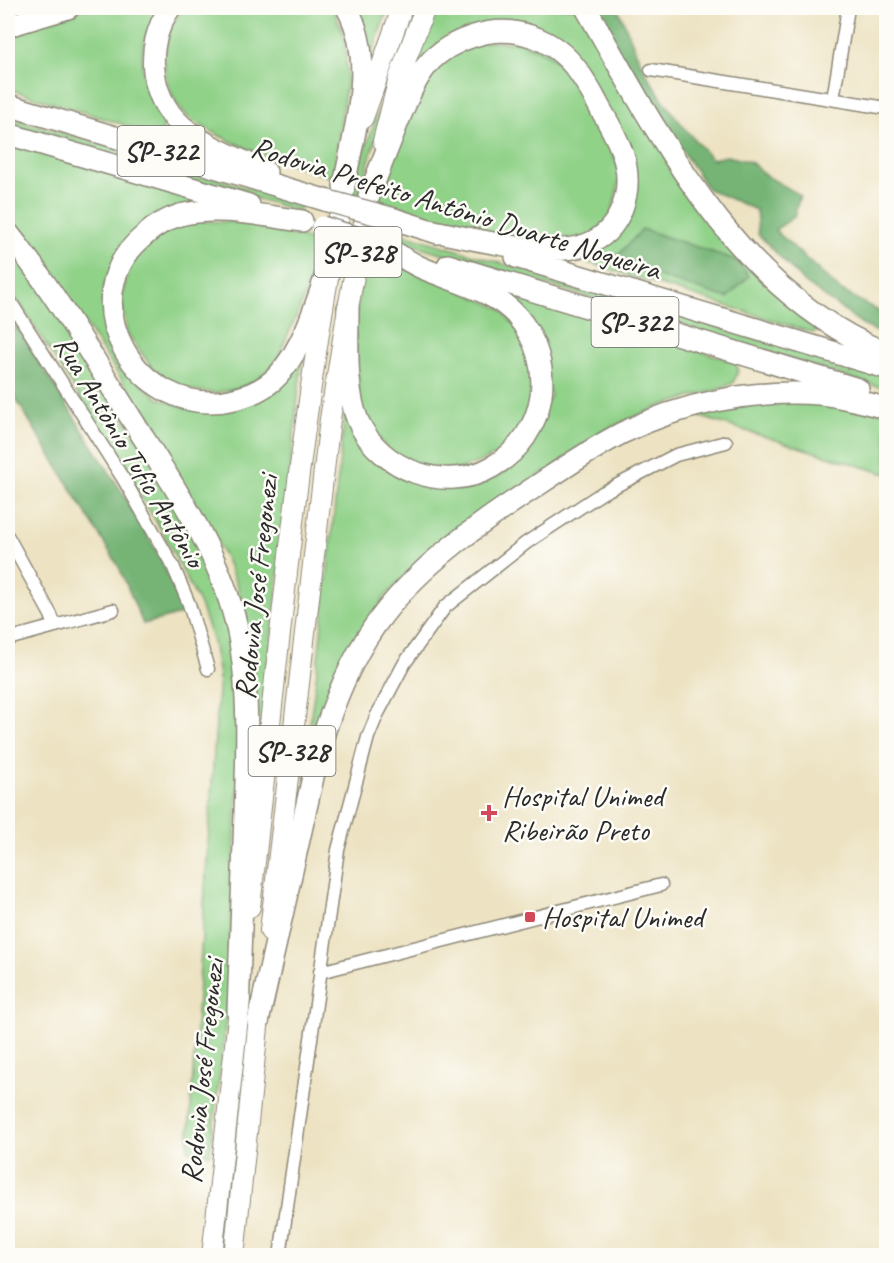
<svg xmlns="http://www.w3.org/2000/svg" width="894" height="1263" font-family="Caveat,sans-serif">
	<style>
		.green { fill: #91d289; stroke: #5e7e5a; stroke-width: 1.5 }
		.forest { fill: #74b475; stroke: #507050; stroke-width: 1.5 }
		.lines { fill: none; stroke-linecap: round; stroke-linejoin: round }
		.minor-casing { stroke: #8c8777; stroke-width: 15 }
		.trunk-casing { stroke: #8c8777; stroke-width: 22 }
		.motorway-casing { stroke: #8c8777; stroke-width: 24 }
		.minor { stroke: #fff; stroke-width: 12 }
		.trunk { stroke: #fff; stroke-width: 20 }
		.motorway { stroke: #fff; stroke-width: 21 }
		.motorway-bridge-casing { stroke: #8c8777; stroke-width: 24; stroke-linecap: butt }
		.motorway-bridge { stroke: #fff; stroke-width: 21 }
		.poi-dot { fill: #d1495b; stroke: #fdfcf7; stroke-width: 2 }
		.labels { text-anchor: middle; stroke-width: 5; stroke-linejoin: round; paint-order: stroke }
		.shield { fill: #fdfcf7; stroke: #6a6a68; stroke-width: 1.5 }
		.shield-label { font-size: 28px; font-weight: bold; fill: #2b2b2b }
		.street-label { font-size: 30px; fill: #2b2b2b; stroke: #fdfcf7 }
		.poi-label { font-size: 30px; fill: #2b2b2b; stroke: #fdfcf7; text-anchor: start }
	</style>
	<rect width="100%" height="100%" fill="#fdfcf7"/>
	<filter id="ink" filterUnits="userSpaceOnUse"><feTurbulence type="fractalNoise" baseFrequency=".0167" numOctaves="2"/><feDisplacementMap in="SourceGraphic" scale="12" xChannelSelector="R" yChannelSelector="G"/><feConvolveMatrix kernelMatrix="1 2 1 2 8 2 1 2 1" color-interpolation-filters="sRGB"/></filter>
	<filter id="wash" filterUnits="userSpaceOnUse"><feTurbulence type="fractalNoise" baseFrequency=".008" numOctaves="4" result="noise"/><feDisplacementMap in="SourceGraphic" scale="24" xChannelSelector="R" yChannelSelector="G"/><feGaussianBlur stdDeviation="1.35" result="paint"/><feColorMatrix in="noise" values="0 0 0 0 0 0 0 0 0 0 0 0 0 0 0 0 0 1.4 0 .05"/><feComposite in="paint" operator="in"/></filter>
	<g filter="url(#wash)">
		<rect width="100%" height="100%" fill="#ede3c3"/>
		<path class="green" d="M87,8h75c-6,11 -17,26 -19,39 -4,30 6,52 22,76l-3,9 -8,2 -146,-45v-59l54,-13z
			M185,8h147l2,2 11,28 2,40 -14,100c-42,-14 -85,-26 -124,-48 -6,-4 -14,-7 -20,-12 -17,-16 -26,-38 -24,-61 1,-19 7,-36 20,-49z
			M358,8h30l-19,54z
			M414,8h2l-29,91 -28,97 -9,-3z
			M437,8h144l70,123 166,192 -1,8 -3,2 -239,-75 20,-6 35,-50 -40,-123 -92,-54 -85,49z
			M480,42h38l19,7 15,9 28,31 24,42 17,44 -10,41 -21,21 -66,7 -146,-44 26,-82 38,-59z
			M8,117l294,87 -3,7 -291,-85z
			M8,144l194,57 -39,13 -57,75 27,87 25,22 35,12 109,-52 -19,180 -22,185 -5,4 -10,-105 -8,-34 -12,-29 -83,-147 -65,-99 -70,-98z
			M192,221l46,1 82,20 -17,59 -28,63 -26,22 -34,7 -30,-4 -32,-20 -26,-36 -6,-36 10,-33 28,-30z
			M403,234l483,143v12l-207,-65 -278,-83z
			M8,239l175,270 47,105 9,138 -12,262 -17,140 -22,-4 31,-475 -6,-33 -13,-37 -38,-74 -83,-135 -71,-111z
			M363,256l44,12 93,40 26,31 10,58 -30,55 -57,21 -57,-17 -32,-44 -5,-83z
			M516,295l220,67 2,9 -5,12 -13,6 -60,17 -60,26 -43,32 -100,65 -36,29 -38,41 -77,179 -3,-4 13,-95 31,-286 39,71 111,9 54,-77 -40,-99z
			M800,399l86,14v61l-198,-61z"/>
		<path class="forest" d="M592,8h25c11,20 17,43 28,63 18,32 42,61 67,88l15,-3 24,6 14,13 35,20 -6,22 -19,13 65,60 46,25v21l-21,-10 -61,-44 -46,-48 -2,-24 -48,-21 -46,-68z
			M642,229l94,31 13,16 -22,22 -115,-36z
			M8,313l112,176 40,68 25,56 -42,11 -24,-57 -111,-181z"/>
	</g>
	<g filter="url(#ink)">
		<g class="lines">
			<defs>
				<path id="minor" d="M651,70l235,38
					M833,99l15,-91
					M8,298l116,182 49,86 16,38 19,65
					M8,537l43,78 4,11
					M8,639l105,-29
					M320,972l341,-87
					M280,1256l58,-406 30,-113 9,-22 27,-51 41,-57 81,-64 76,-50 74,-38 50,-13"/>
				<path id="trunk" d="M363,118l39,-110
					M383,141l16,-63 26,-70
					M250,907c27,-239 48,-481 94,-717
					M270,931l60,-512 18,-111 21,-112
					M212,1256l28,-257
					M234,1256l26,-248"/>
				<path id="motorway" d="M170,8c-27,39 -21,94 18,123 23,18 53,28 78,41
					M586,8c74,130 153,286 300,345
					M8,26l60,-18
					M8,105l320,96
					M8,134l241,71
					M344,186c10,-57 33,-124 3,-178
					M369,196c9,-24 19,-48 28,-72 9,-21 16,-42 31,-60 11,-13 29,-23 46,-28 39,-13 80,2 104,35 9,12 16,26 23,39 8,14 17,29 22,45 11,35 -1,77 -38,90 -39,14 -119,-8 -161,-16
					M394,219l44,14
					M302,221c-39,-5 -83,-16 -122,-6 -13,4 -25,11 -35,20 -78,63 -8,184 85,165 19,-4 39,-13 51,-28 24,-29 35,-68 47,-103
					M8,233c44,55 80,117 118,177 44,71 94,139 112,222 12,57 9,123 7,181 -2,67 -5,134 -7,200
					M516,257l370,111
					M448,265l410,124
					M348,308c0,33 -3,83 10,113 22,49 87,73 134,46 56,-32 66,-104 24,-152 -24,-26 -65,-34 -96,-48 -13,-6 -24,-14 -36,-21
					M258,1022l62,-276c13,-42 29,-83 54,-119 39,-56 96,-97 152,-134 32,-21 63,-43 96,-60 61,-30 131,-44 198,-39 22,2 45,9 66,14"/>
			</defs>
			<use href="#minor" class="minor-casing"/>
			<use href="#trunk" class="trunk-casing"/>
			<use href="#motorway" class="motorway-casing"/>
			<use href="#minor" class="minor"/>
			<use href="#trunk" class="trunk"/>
			<use href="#motorway" class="motorway"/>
			<defs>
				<path id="motorway-bridge" d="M328,201l66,18
					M322,227l62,19"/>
			</defs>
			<use href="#motorway-bridge" class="motorway-bridge-casing"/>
			<use href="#motorway-bridge" class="motorway-bridge"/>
		</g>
	</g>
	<g class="poi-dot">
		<path d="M486 804h6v6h6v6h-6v6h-6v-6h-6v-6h6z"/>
		<rect x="524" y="911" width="12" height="12" rx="3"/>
	</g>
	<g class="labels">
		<g class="shield">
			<rect x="117.5" y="126" width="87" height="50" rx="4.5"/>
			<rect x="314.5" y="227" width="87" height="50" rx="4.5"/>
			<rect x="591.5" y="297" width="87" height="50" rx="4.5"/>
			<rect x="248.5" y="726" width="87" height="50" rx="4.5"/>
		</g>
		<g class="shield-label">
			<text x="161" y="161">SP-322</text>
			<text x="358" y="262">SP-328</text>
			<text x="635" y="332">SP-322</text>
			<text x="292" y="761">SP-328</text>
		</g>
		<g class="street-label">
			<text transform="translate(456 208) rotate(17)" y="10">Rodovia Prefeito Antônio Duarte Nogueira</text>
			<text transform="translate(130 451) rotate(59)" y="10">Rua Antônio Tufic Antônio</text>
			<text transform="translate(256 587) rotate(-84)" y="10">Rodovia José Fregonezi</text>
			<text transform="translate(202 1071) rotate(-84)" y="10">Rodovia José Fregonezi</text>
		</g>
		<g class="poi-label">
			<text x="502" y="806">Hospital Unimed<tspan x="502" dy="34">Ribeirão Preto</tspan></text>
			<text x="542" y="927">Hospital Unimed</text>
		</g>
	</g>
	<rect width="894" height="1263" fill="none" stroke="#fdfcf7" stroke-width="30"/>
</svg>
